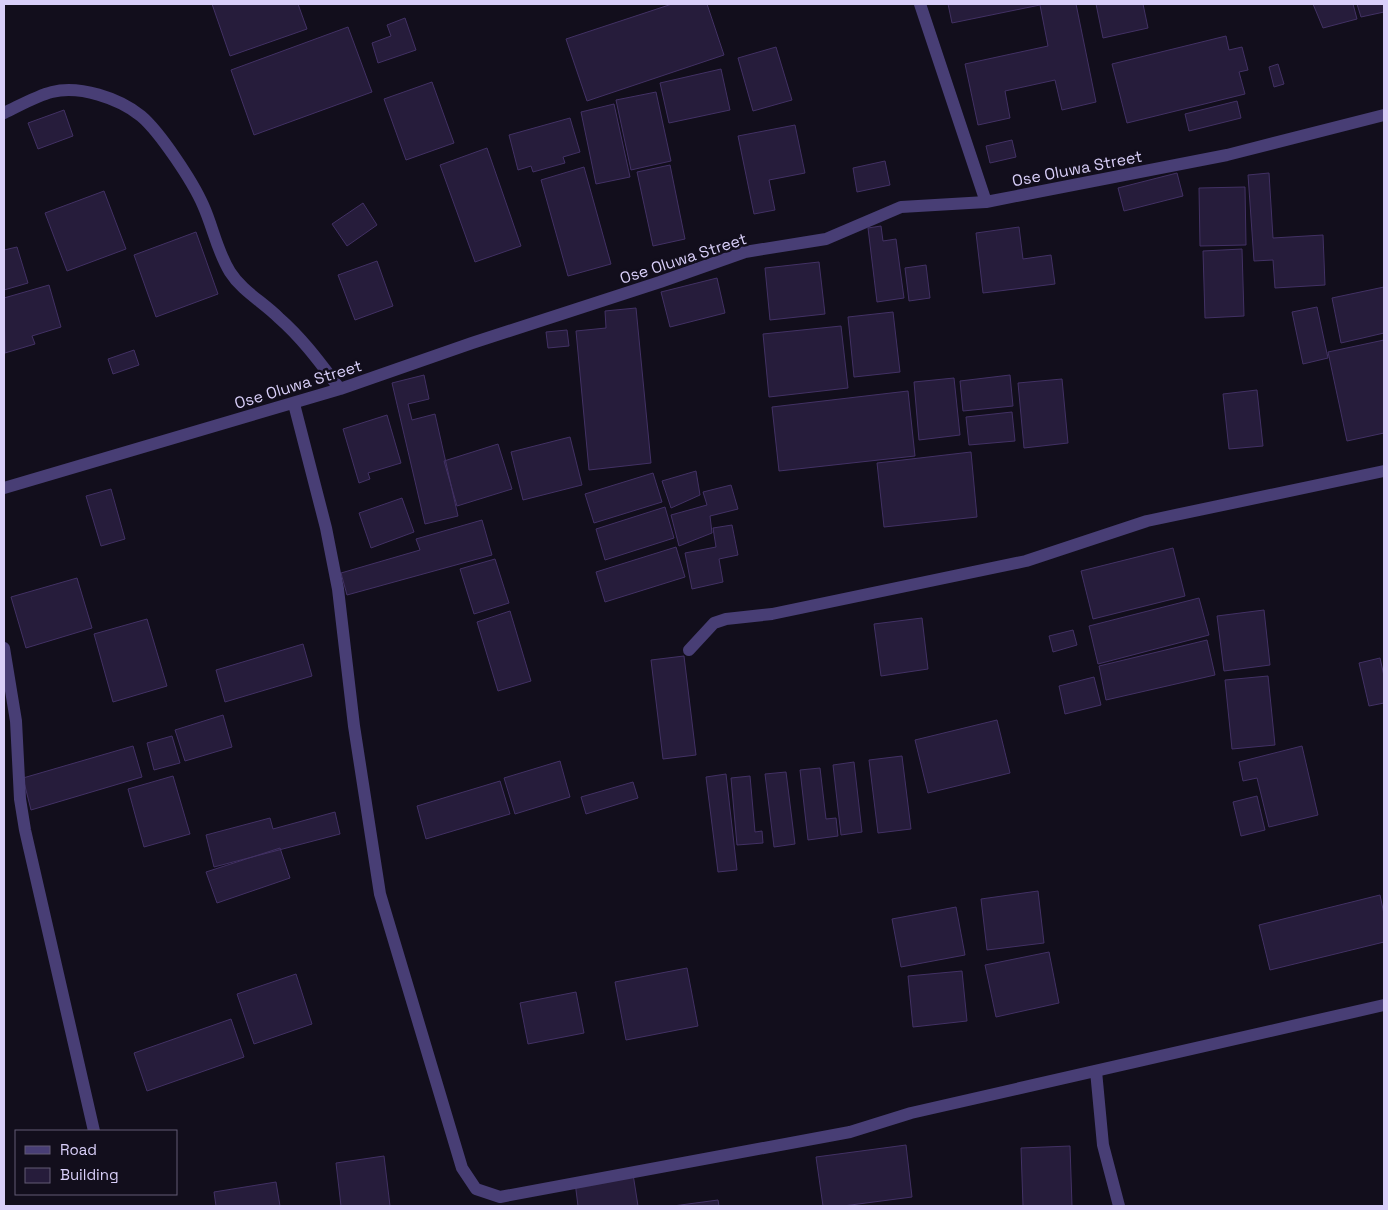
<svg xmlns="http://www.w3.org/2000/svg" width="1388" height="1210" font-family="'Space Grotesk',sans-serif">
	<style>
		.building { fill: #261c3b; stroke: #423164 }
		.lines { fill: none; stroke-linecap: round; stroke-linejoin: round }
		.minor { stroke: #483e75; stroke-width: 12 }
		.labels { text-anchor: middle; stroke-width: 5; stroke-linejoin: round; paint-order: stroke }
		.street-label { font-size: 16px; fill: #d9cff9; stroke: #120e1c }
	</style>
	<rect width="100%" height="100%" fill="#120e1c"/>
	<path class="building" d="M212,4h86l9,25 -77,27z
		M672,4h35l17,51 -137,46 -21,-62z
		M948,4h128l20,98 -34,8 -7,-30 -50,11 5,27 -32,7 -13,-61 83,-18 -8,-41 -88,18z
		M1096,4h47l5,24 -45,10z
		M1313,4h40l4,15 -34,9z
		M1357,4h27v8l-23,5z
		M405,18l11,32 -38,13 -6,-20 19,-7 -4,-11z
		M348,27l24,65 -118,43 -23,-65z
		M1226,36l3,14 13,-3 6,23 -9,2 6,22 -118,29 -15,-59z
		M776,47l16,53 -39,11 -15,-53z
		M1278,64l6,20 -10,3 -5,-20z
		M721,69l9,41 -61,13 -9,-40z
		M432,82l22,61 -48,17 -22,-61z
		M656,92l15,69 -40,9 -15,-70z
		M1237,101l4,17 -52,13 -4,-17z
		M614,104l16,73 -34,7 -15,-72z
		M64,110l9,26 -35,13 -10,-26z
		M570,118l10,34 -17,5 2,6 -32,9 -2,-6 -13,4 -9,-35z
		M795,125l10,48 -36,7 6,30 -21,4 -16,-78z
		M1012,140l4,17 -26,6 -4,-17z
		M487,148l34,98 -46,16 -35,-97z
		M885,161l5,24 -33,7 -4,-24z
		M670,165l15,74 -32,7 -16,-74z
		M584,167l27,97 -43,12 -27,-96z
		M1177,173l6,23 -59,15 -6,-23z
		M1269,173l4,65 50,-3 2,50 -50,3 -2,-28 -19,1 -6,-86z
		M1245,187l1,58 -46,1 -1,-58z
		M104,191l22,58 -59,22 -22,-58z
		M363,203l14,22 -30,21 -15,-22z
		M881,226l2,15 13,-2 8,59 -27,4 -9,-74z
		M1019,227l4,32 28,-4 4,29 -72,9 -7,-60z
		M196,232l22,62 -62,23 -22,-62z
		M17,247l11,36 -24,7v-40z
		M1242,249l2,67 -39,2 -2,-67z
		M377,261l16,45 -38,14 -17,-45z
		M819,262l6,52 -55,6 -5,-52z
		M926,265l4,33 -21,3 -4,-33z
		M717,278l8,35 -55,14 -9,-35z
		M49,285l12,42 -29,9 3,8 -30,9 -1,-55z
		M1384,287v46l-43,10 -9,-45z
		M1317,307l11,51 -25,6 -11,-52z
		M636,308l15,155 -62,7 -13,-139 30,-3 -1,-17z
		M893,312l7,60 -46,5 -6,-60z
		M841,326l7,62 -79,9 -6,-63z
		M567,330l2,16 -21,2 -2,-16z
		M1384,340v93l-37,8 -19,-89z
		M134,350l5,15 -26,9 -5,-15z
		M424,375l5,24 -21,5 4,16 23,-6 23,102 -33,8 -33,-141z
		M1010,375l3,31 -50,5 -3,-30z
		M954,378l6,57 -41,5 -5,-58z
		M1062,379l6,64 -44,5 -6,-65z
		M1257,390l6,56 -34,3 -6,-55z
		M908,391l7,65 -136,15 -7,-64z
		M1012,412l3,29 -46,4 -3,-28z
		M387,415l14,48 -33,10 2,6 -11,4 -16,-54z
		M570,437l12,48 -59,15 -12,-48z
		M498,444l14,45 -55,17 -13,-45z
		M971,452l6,65 -93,10 -7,-64z
		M696,471l4,24 -29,13 -9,-27z
		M653,473l9,29 -68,21 -9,-29z
		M731,485l7,24 -28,7 2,17 -33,13 -8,-31 36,-10 -4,-13z
		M111,489l14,50 -24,7 -15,-50z
		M402,498l12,34 -43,16 -12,-35z
		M665,507l9,31 -69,22 -9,-31z
		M482,520l10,35 -145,40 -6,-22 79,-23 -4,-11z
		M732,525l6,30 -19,4 4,23 -31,7 -7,-36 31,-6 -3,-19z
		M676,547l9,30 -80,25 -9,-30z
		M1173,548l12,48 -92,23 -12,-48z
		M495,559l14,44 -35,11 -14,-45z
		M77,578l15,50 -66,20 -15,-51z
		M1199,598l10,37 -111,29 -9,-38z
		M1264,610l6,55 -46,6 -7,-55z
		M510,611l21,70 -33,10 -21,-69z
		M922,618l6,51 -47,7 -7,-52z
		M147,619l20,67 -54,16 -19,-68z
		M1073,630l4,15 -24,7 -4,-16z
		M1207,640l8,35 -109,25 -7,-34z
		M303,644l9,32 -87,26 -9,-32z
		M684,656l12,99 -33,4 -12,-99z
		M1380,658l4,18v27l-15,3 -10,-43z
		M1268,676l7,69 -43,4 -7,-69z
		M1094,677l7,28 -36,9 -6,-28z
		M223,715l9,32 -47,14 -10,-31z
		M997,720l13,53 -82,20 -13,-53z
		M172,736l8,27 -26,7 -7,-27z
		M133,746l9,31 -111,33 -8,-32z
		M1302,746l16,69 -49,12 -12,-49 -14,3 -4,-19z
		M902,756l9,73 -33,4 -9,-73z
		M560,761l10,36 -55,17 -11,-36z
		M854,762l8,70 -21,3 -8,-70z
		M820,768l6,51 10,-1 2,18 -30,4 -8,-70z
		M786,772l9,72 -21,3 -9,-73z
		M726,774l11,96 -19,2 -12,-95z
		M173,776l17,58 -46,13 -16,-58z
		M750,776l5,56 7,-1 1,12 -26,2 -6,-67z
		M500,781l10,33 -84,25 -9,-33z
		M633,782l5,16 -52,16 -5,-17z
		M1257,796l8,34 -24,6 -8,-34z
		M335,812l5,22 -126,33 -8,-32 64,-17 3,11z
		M280,848l10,30 -73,25 -11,-31z
		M1038,891l6,52 -57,7 -6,-51z
		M1380,895l4,19v28l-114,28 -11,-45z
		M956,907l9,48 -64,12 -9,-48z
		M1049,952l10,51 -63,14 -11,-52z
		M687,968l11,58 -72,14 -11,-58z
		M962,971l5,50 -54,6 -5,-51z
		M296,974l16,50 -58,20 -17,-50z
		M576,992l8,41 -56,11 -8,-41z
		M231,1019l13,38 -97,34 -13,-38z
		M906,1145l6,52 -69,9h-20l-7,-49z
		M1070,1146l2,60h-49l-2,-58z
		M384,1156l6,50h-49l-5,-43z
		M633,1174l5,32h-60l-3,-24z
		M276,1182l4,24h-64l-2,-14z
		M718,1200l1,6h-46z"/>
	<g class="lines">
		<path class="minor" d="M920,4l66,198
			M4,113c15,-7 32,-17 48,-21 27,-7 67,6 89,24 19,16 52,66 62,89 10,22 14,46 27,67 12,19 33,30 49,46 24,21 42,46 61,71
			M294,404l32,124 12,61 16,137 26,168 82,274 14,21 24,8 350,-65 61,-19 473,-108
			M4,488l336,-99 132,-46 188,-61 85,-30 81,-13 75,-32 85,-5 241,-47 157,-40
			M4,648l12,73 4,78 5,31 69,301
			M689,650l25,-27 12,-4 46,-5 254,-53 121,-40 237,-50
			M1096,1071l7,74 16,61"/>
	</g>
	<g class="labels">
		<g class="street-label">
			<text transform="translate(1077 168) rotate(-11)" y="6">Ose Oluwa Street</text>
			<text transform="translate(683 258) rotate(-18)" y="6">Ose Oluwa Street</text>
			<text transform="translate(298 384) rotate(-17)" y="6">Ose Oluwa Street</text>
		</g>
	</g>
	<rect width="1388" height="1210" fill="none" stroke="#d9cff9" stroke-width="10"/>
	<rect x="15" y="1130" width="162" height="65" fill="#120e1c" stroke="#625b74"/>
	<rect x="25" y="1146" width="25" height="8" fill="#483e75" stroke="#625b74"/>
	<text x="60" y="1155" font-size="15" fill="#d9cff9">Road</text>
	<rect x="25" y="1168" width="25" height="15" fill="#261c3b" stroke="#625b74"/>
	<text x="60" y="1180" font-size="15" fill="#d9cff9">Building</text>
</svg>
